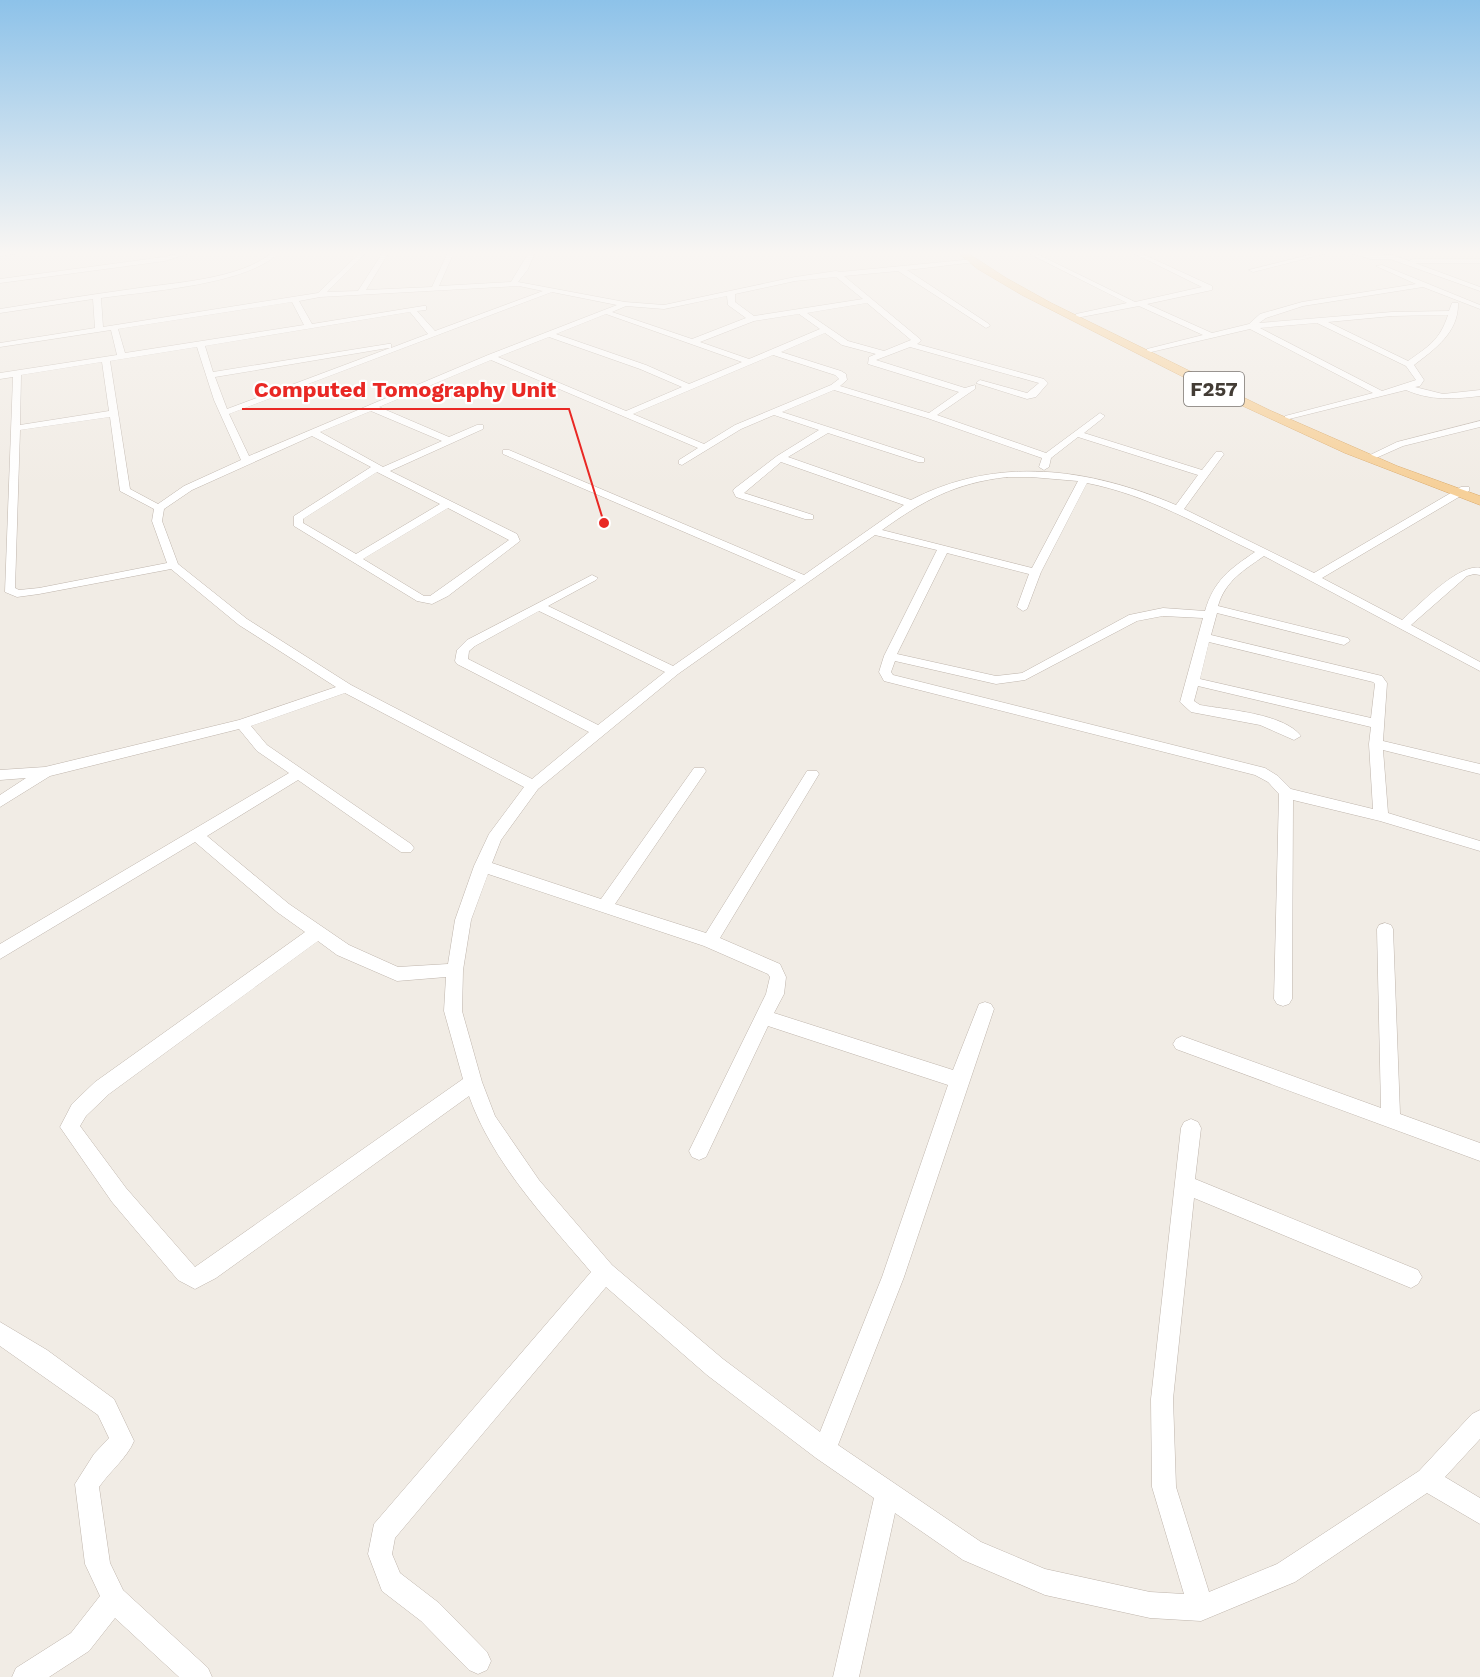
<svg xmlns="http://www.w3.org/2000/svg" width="1480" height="1677" font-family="'Work Sans',sans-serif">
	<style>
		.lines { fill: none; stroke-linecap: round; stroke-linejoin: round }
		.minor-casing { stroke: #bfb5ac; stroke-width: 1 }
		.major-casing { stroke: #daaa6b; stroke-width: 1 }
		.minor { fill: #fff; fill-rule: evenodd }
		.major { fill: #f6d099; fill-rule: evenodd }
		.labels { text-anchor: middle; stroke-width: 4.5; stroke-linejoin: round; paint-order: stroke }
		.shield { fill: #fff; stroke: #7b7672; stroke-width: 1.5 }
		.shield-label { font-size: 20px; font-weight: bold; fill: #433c35 }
		.leader { fill: none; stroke: #e92824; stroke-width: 2 }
		.callout-dot { fill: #e92824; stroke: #fff; stroke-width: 2 }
		.callout-label { font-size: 22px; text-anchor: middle; font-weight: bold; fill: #e92824; stroke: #fff; stroke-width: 4.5; stroke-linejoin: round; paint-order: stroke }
	</style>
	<rect width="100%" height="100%" fill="#f1ece5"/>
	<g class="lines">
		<defs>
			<path id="minor" d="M0,252h24l-24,4z
				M184,252h9l-28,9 -165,22v-4l164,-22z
				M273,252h7c-32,33 -132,39 -179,46l2,29 215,-34 43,-41h6l-40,40 31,-1 25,-39h6l-23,38 66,-3 16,-35h6l-15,34 72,-4 18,-30h6l-7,17 -10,13 107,20 39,3 131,-28 41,-6 4,1 134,-13 2,3 -69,8 82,54 1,2 -4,2 -88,-57 -54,5 76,63 1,2 -4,3 127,35 4,4 -12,14 -9,2 -51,-16 4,-3 47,13 12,-10 -129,-36 -34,13 89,28 10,-3v4l-38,26 109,38 54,-40 5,3 -2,2 -19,15 118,37 14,-18h6l2,2 -40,55 130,64 147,-86h8v4l-147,87 80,42c16,-14 57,-57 78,-52v7l-6,-1 -7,2 -56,49 69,37v9l-216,-115c-20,14 -39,25 -46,50l130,32 2,3 -6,4 -127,-32 -6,22 171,41 5,7 -4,58 97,23v10l-97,-24 5,63 92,28v10l-100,-30 -87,-21 -1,199 -3,5 -6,2 -6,-2 -3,-5 5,-205 -11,-12 -13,-7 -371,-94 -5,-9 5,-16 53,-106 -62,-15 -197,139 -140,115 -37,51 -9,23 109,36 93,-131h10l2,3 -2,3 -89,130 91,29 101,-162h10l2,3 -99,164 60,26 6,13 -2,17 -10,19 179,57 26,-66 6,-2 6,2 3,5 -90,268 -66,168 143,97 64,27 105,23 34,2 -32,-107 -1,-88 30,-271 3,-6 7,-3 7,3 3,6 -6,51 223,91 4,7 -4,7 -7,4 -217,-90 -21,201 3,88 33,105 68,-28 142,-93 53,-57 8,-4v29l-35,38 35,21v26l-53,-31 -132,89 -94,39 -51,-3 -105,-23 -82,-35 -68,-47 -36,164h-26l41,-179 -58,-40 -109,-83 -101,-88 -211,251 -3,16 8,19 39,30 48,49 4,9 -4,9 -9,4 -9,-4 -48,-49 -39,-30 -14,-37 6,-30 217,-252c-46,-54 -98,-109 -122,-176l-253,182 -21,11 -17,-9 -66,-78 -52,-75 12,-23 23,-22 210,-150 -28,-20 -82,-70 -195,117v-15l289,-171 -32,-22 -18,-22 -189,47 -50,31v-12l26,-17 -26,2v-10l45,-3 194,-47 97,-33 -97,-62 -68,-56 -132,25 -22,3 -12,-5 8,-215 -13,2v-6l117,-18 -6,-25 -111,17v-4l95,-15 -2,-29 -93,14v-4c44,-7 88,-14 132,-20 44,-7 107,-9 141,-37zM836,277l27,22 -109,17 -19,-14v-8l60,-13zM519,286l24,5 -108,40 -18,-20 9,-1v-4h-3l-111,18 -13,-23 21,-4zM552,292l65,13 -129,50 -239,101 -20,-42zM727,296l1,9 18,13 -54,21 -80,-27 14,-6 38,3zM292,302l12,23 -179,28 -7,-24zM867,303l44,37 -27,11 -36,-10 -41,-28zM410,312l18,22 -37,14v-4h-3l-175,28 -8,-26zM606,314l136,48 -53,22 -43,-19 -90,-31zM799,314l21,15 -71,30 -49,-17 54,-21zM825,333l17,12 34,9 -7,3 -1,7 91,28 -30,21 -89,-27 7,-6 -1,-6 -5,-3 -60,-19zM549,337l91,32 42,18 -56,24 -128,-54zM197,347l17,53 27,60 -57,26 -26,18 -28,-15 -20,-128zM390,348l-163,61 -12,-32 173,-29zM773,355l62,20 4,4 -8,6 -96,40 -31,19 -71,-30zM491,360l207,88 -19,12v4l3,1 59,-36 33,-14 45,15 -42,26 -43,33 -1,2 3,6 69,22h8v-4l-69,-22 37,-31 123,43 -100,70 -295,-125h-6v4l293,126 -123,86 -125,-60 48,-26 2,-2 -6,-3 -125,65 -10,10 -2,11 2,3 132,68 -57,47 -181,-94 -104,-66 -69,-55 -16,-43 2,-12 28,-19 120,-54 59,31 -77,49v10l123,75 15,3 16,-8 72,-55 -3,-7 -127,-63 93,-42v-4h-6l-28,12 -70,-30zM102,362l7,49 -89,14 1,-50zM834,390l93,28 115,40 -3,9 5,3 5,-3 2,-9 27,-21 120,38 -22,30c-87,-37 -178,-50 -265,-5l-123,-43 40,-24 90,29h6v-4l-142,-46zM371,411l71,30 -59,26 -63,-35zM110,417l10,74 34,18 -2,12 15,42 -128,25 -20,2 -4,-2 5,-158zM377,472l63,32 -84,50 -53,-31v-4zM1007,477h24l47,4 -46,87 -150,-38c42,-30 73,-47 125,-53zM1087,483c61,12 114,43 168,69 -25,17 -41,28 -50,59l-42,-3 -34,7 -107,58 -26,3 -99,-22 50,-101 82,21 -12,33 6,4 4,-2 14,-37zM448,508l61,32 -79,56h-6l-61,-37zM539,611l126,61 -67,53 -130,-66 1,-8 6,-5zM1163,616l40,2 -23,84 11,10 69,13 34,15 7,-4c-18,-23 -74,-26 -101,-31l-6,-4 4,-15 173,41 -2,17 4,65 -82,-20 -13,-13 -13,-8 -372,-93 -2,-3 4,-11 101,23 29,-4 112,-59zM1209,642l164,40 2,2 -4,34 -171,-39zM345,693l179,94 -35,47 -15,32 -19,54 -7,44 -50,3 -49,-22 -60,-41 -82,-68 91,-56 103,72h10l3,-4 -3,-4 -144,-99 -16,-19zM488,874l216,72 64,28 2,3 -4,17 -74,151 -3,6 3,6 7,3 7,-3 62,-131 180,59 -66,192 -62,155 -97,-73 -111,-94 -73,-85 -44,-64 -13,-34 -20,-71 1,-41 8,-50zM318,941l19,14 60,26 49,-4 -2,34 19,68 -268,188 -69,-79 -46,-62 6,-10 23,-22z
				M1026,252h7l102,50 67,-15 -71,-35h7l74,34v4l-65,14 65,29 37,-9 11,-10 42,-12 114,-18 -40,-18 6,-1 98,40v4l-57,-22 -120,19 -37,12 -7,5 133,-11 57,-1 3,-8h6c1,29 -23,46 -44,62l10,15 -4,6 -5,1 28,7 37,-4v6c-26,3 -49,5 -74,-6l-121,30v-4l88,-23 -123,-64 -103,24v-4l56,-14 -64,-29 -63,12v-4l51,-11zM1448,315c-8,25 -19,31 -40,46l-80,-39 64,-6zM1317,323l89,43 10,14 -34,11 -122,-63z
				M1321,252h10l-78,20 -4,-2z
				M1347,252l45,3 17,6 3,-2h68v4h-65l65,24v4l-90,-32h-19z
				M1480,421v6l-77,19 -27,12 -8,-2 29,-14z
				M1385,923l6,2 2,4 7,185 80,29v18l-304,-112 -3,-5 3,-5 6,-3 199,72 -4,-179 2,-4z
				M0,1322l47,28 67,49 20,42c-7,17 -24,30 -35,46l11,76 13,27 85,78 4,9h-33l-64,-59 -26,33 -40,26h-37l4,-9 55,-35 29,-37 -15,-32 -10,-80 19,-30 15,-16 -11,-23 -98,-69z"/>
			<path id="major" d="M957,252h9l40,26 45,25 218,107 128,56 83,30v9l-135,-52 -126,-58 -197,-100 -44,-26z"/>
		</defs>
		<use href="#minor" class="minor-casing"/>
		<use href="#major" class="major-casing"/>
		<use href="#minor" class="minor"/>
		<use href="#major" class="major"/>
	</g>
	<linearGradient id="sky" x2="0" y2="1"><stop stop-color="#8dc2e9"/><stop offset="0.52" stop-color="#f9f6f3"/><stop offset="1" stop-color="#f9f6f3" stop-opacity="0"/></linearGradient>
	<rect width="1480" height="486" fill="url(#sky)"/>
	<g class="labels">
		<rect class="shield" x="1184" y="372" width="60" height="34" rx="4.5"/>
		<g class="shield-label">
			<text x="1214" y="396">F257</text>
		</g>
	</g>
	<path class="leader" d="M604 523L569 409H242"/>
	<circle class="callout-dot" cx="604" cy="523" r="6"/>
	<g class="callout-label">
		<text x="405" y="397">Computed Tomography Unit</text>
	</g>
</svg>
